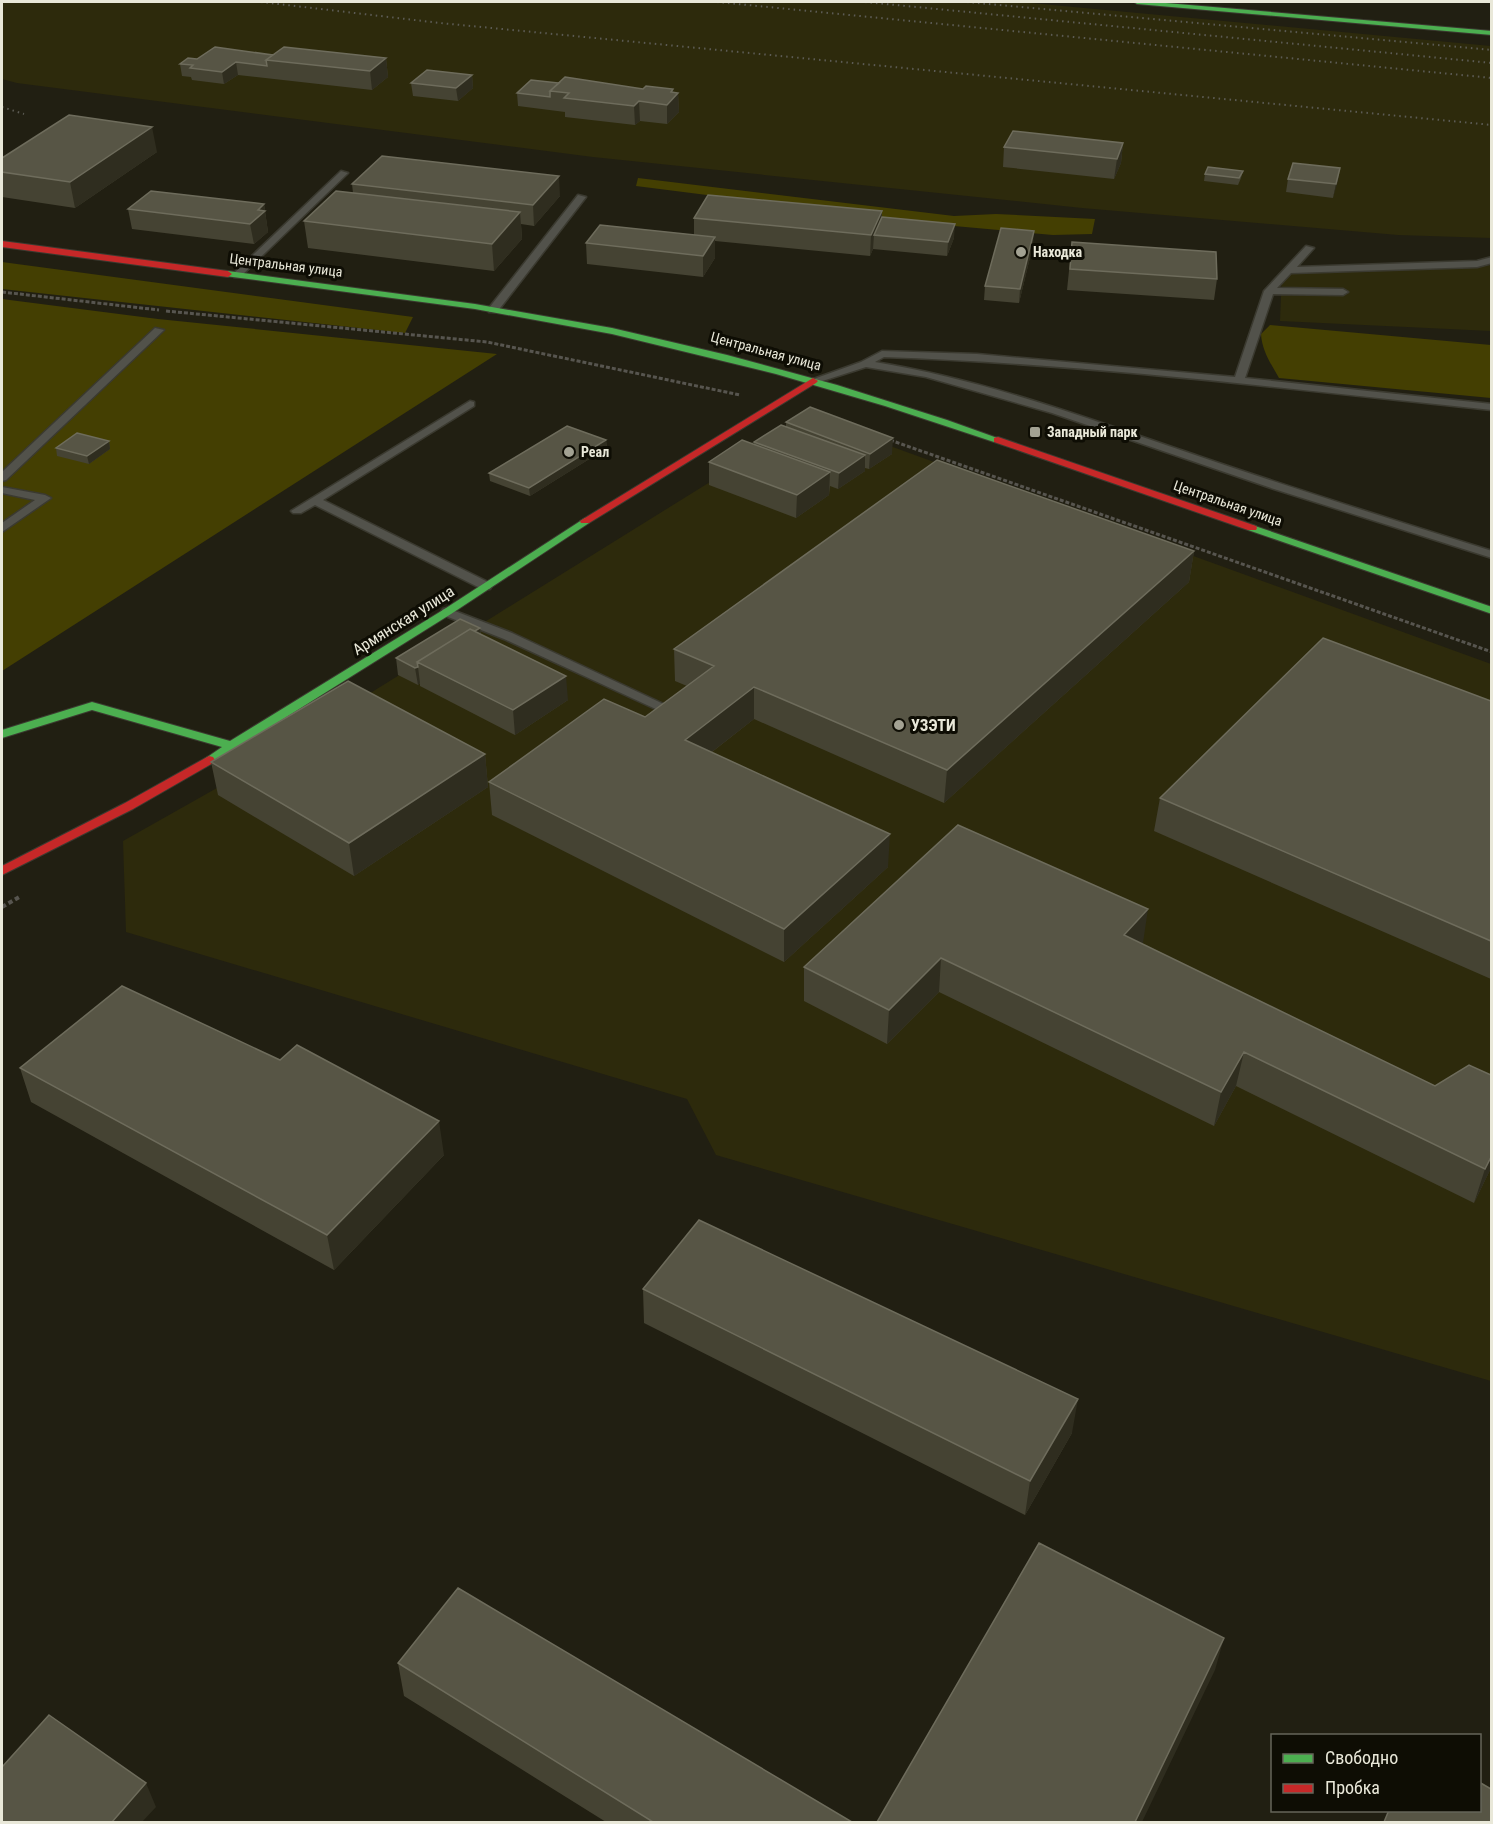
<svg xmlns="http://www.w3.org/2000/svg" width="1493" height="1824" font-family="'Roboto Condensed',sans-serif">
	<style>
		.built { fill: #2d2a0c }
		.green { fill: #443f02 }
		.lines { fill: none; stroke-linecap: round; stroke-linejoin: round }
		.lane-casing { stroke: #3b3a30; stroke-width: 3 }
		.fast-casing { stroke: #3b3a30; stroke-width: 2 }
		.jam-casing { stroke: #3b3a30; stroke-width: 2 }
		.path-far1 { stroke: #57554f; stroke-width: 3; stroke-dasharray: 4 2; stroke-linecap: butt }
		.path { stroke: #57554f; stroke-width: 4; stroke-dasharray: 4.5 3; stroke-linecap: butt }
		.lane { fill: #52524b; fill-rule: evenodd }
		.fast { fill: #4caf50; fill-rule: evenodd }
		.jam { fill: #c62828; fill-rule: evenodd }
		.rail { stroke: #5c5b54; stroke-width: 2; stroke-dasharray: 1.5 4; stroke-linecap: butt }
		.wall { fill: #454333 }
		.shaded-wall { fill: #2f2d1f }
		.building { fill: #575545; stroke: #6e6c5c; stroke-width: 1.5 }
		.poi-dot { fill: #a3a293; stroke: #0e0d04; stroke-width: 2 }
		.labels { text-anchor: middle; stroke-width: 6; stroke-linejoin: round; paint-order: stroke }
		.far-poi-label { font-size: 14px; font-weight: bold; fill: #e9e8d9; stroke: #0e0d04; text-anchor: start }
		.far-street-label { font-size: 14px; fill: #e9e8d9; stroke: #0e0d04 }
		.street-label { font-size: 16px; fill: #e9e8d9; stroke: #0e0d04 }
		.poi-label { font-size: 16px; font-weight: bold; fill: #e9e8d9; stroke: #0e0d04; text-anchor: start }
	</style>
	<rect width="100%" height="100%" fill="#211f12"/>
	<path class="built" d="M2,2h1018l471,44v192l-93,-3 -316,-27 -489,-51 -576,-74 -15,-4z
		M1491,265v66l-211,-10 2,-48z
		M813,418l678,246v717l-775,-226 -29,-56 -561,-167 -3,-91 101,-57z"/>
	<path class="green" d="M638,178l316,38 42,-2 99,5 -3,15 -39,1 -110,-10 -307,-39z
		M2,262l411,55 -8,16 -403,-44z
		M2,299l156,20 339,35 -495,317z
		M1270,325l221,20v53l-212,-20c-8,-14 -17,-27 -18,-44z"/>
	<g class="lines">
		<defs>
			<path id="lane" d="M341,171l7,2 -108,104h-6v-4z
				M578,195l8,2 -89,115h-8v-4z
				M1306,246l8,2 -17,19 180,-6 15,-4v6l-15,4 -186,6 -14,15 66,1 5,3 -5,3 -70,-1 -28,84 247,26v6c-203,-21 -405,-46 -608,-53l-9,5c111,18 217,58 323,94 97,33 195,64 294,95v7l-218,-69 -222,-76 -126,-36 -60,-10 -53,17 -5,-3 53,-19 21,-11 95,3 258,23 29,-86z
				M155,328l9,2 -158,150 -4,1v-9z
				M470,401l4,1v4l-151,94 167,83 2,3 -2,3h-8l-167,-84 -14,8h-8l-2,-2z
				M2,487l43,8 6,3 -49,34v-9l33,-23 -33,-7z
				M447,608l65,25 160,75 -2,3h-10l-156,-72 -61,-24 -2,-3 2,-3z"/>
			<path id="fast" d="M1134,2h20l338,29v4l-355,-31z
				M228,271l247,33 137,24 115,27 110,30 110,35 56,20 -1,2h-8l-109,-36 -109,-32 -164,-40 -137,-25 -250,-33 -1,-2z
				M585,518l4,1v4l-138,91 -238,149 -4,1 -6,-4 19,-13 -130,-37 -90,28v-8l90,-28 138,39 213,-131z
				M1252,525l240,82v7l-244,-84 -1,-2z"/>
			<path id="jam" d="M2,241l226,30 4,3 -4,3 -226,-30z
				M813,378l5,3 -2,2 -227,140h-8l-1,-2z
				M998,437l258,89 1,2 -1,2h-8l-254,-88v-4z
				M209,756l4,1 2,3 -2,3 -80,46 -131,66v-9l123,-63z"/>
		</defs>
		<use href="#lane" class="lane-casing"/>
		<use href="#fast" class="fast-casing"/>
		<use href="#jam" class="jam-casing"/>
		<path class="path-far1" d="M2,292l157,18
			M166,311l321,31 253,53
			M890,440l602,212"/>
		<path class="path" d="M2,907l19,-11"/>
		<use href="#lane" class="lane"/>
		<use href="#fast" class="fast"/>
		<use href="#jam" class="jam"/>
		<path class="rail" d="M261,2l179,21 1052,102
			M717,2l775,76
			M865,2l627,61
			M967,2l525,48
			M2,107l22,7"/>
	</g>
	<path class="wall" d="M273,55l113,3 2,19 -16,13 -134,-15 -14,9 -32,-4 -1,-3 -9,-1 -2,-12 17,-5z
		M472,75l1,13 -15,13 -45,-5 -2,-13z
		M559,83l84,6 35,4 1,19 -12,12 -27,-3 -5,4 -70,-8v-5l-47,-6 -1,-13z
		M1123,143l-2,20 -7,16 -111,-12 1,-20z
		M157,152l-82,56 -73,-11v-39z
		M1340,168l-7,30 -47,-6 2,-13z
		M1243,171l-2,7 -3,7 -34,-4 1,-7z
		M352,184l208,12 -26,30 -13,-2 1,15 -28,32 -186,-23 -4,-27 49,-28z
		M264,204l4,28 -14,12 -122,-15 -4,-20z
		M882,211v6l72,21 -7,18 -74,-7 -3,7 -155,-15v17l-12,19 -116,-13 -1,-21 108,-8v-17z
		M1072,242l145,37 -3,21 -147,-10z
		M1033,245l-14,58 -35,-3 1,-14z
		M786,422l106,32 -23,15 -4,-1v3l-27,18 -8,-3 -1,9 -33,23 -87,-33v-23l45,-18v-2l32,-16z
		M606,440l1,8 -77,48 -40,-15 -1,-8z
		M109,441l1,8 -21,15 -32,-8 -1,-8z
		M1194,551l-5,31 -245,221 -190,-84 -42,33 176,115 -104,95 -292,-147 -3,-33 156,-65 42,-31 -12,-5 -1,-32z
		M480,628l1,6 87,66 -53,35 -95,-49v-3l-2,2 -20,-10 -2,-17z
		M1491,701v278l-337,-148 6,-33z
		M485,754l3,33 -134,89 -136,-81 -7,-33z
		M1143,943l-1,1 349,224 -17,35 -238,-117 -22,40 -275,-134 -52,52 -83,-43v-34z
		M20,1068l424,87 -110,115 -303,-168z
		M643,1289l429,144 -47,82 -381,-192z
		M398,1663l454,159h-246l-202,-126z"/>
	<path class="shaded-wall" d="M386,58l2,19 -16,13 -2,-19z
		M236,62l2,13 -14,9 -2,-12z
		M472,75l1,13 -15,13 -2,-13z
		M673,89l1,8 4,-4 1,19 -12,12v-19l4,-13z
		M639,101l1,20 -5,4 -1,-19z
		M152,127l5,25 -82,56 -5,-26z
		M1123,143l-2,20 -7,16 3,-20z
		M1340,168l-2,13 -5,17 3,-14z
		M559,176l1,20 -26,30 -1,-21z
		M264,204l4,28 -14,12 -4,-20 8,-14z
		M882,211l-1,20 -7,4 -1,14 -3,7 1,-21z
		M520,212l2,27 -28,32 -2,-27z
		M955,224l-1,14 -7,18 1,-14z
		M1034,231l-1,14 -14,58 1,-14z
		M715,237v21l-12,19v-21z
		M893,438l-1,16 -23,15 1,-15z
		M606,440l1,8 -77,48 -1,-8z
		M109,441l1,8 -21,15 -2,-8z
		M865,455v16l-27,18 1,-16z
		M830,472l-1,23 -33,23 1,-23z
		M1194,551l-5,31 -245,221 3,-33z
		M480,628l2,16 -60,20z
		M418,667l2,16 -2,2 -3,-17z
		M566,676l2,24 -53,35 -2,-25z
		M754,687v32l-68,53 -1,-32z
		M485,754l3,33 -134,89 -5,-33z
		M890,834l-2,33 -104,95v-33z
		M1148,909l-5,34 -25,26 6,-34z
		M941,958l-2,34 -52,52 2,-34z
		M1244,1052l-8,34 -22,40 7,-34z
		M439,1121l5,34 -110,115 -7,-35z
		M1491,1157v11l-17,35 11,-34z
		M1078,1399l-6,34 -47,82 5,-34z
		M1224,1638l-9,32 -73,152h-7z
		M146,1783l10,24 -14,15h-30z"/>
	<path class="building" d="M215,47l58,8 -7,5 1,6 -31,-4 -14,10 -32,-4 3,-3 -13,-1 8,-6 9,1z
		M284,47l102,11 -16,13 -104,-11z
		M427,70l45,5 -16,13 -45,-5z
		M565,77l78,12 3,-3 27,3 -2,3 7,1 -11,12 -28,-4 -5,5 -70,-8 5,-5 -19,-2z
		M531,80l28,3 -9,8v6l-33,-4z
		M69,115l83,12 -82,55 -68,-10v-14z
		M1013,131l110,12 -6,16 -113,-12z
		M382,156l177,20 -26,29 -181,-21z
		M1293,163l47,5 -4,16 -48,-5z
		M1208,167l35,4 -4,7 -34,-4z
		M151,191l113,13 -6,6 7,1 -15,13 -122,-15z
		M336,191l184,21 -28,32 -188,-23z
		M708,195l174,16 -11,24 -177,-17z
		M882,217l73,7 -7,18 -74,-7z
		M600,225l115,12 -12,19 -117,-13z
		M1001,228l33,3 -14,58 -35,-3z
		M1072,242l144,10 1,27 -147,-10z
		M810,407l83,31 -23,16 -84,-32z
		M781,425l84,30 -26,18 -85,-31z
		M567,426l39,14 -77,48 -40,-15z
		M77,433l32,8 -22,15 -31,-8z
		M742,440l88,32 -33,23 -88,-33z
		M937,460l257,91 -247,219 -193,-83 -69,53 205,94 -106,95 -295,-147 115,-83 41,18 69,-51 -40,-17z
		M460,619l20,9 -5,3 -5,-2 -53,33 1,5 -3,1 -19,-10z
		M470,629l96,47 -53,34 -96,-48z
		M1323,638l168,63v240l-331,-143z
		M348,681l137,73 -136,89 -138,-81z
		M958,825l190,84 -24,26 311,151 34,-21 22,10v82l-6,12 -241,-117 -23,40 -280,-134 -52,52 -85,-43z
		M122,986l158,74 17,-15 142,76 -112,114 -307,-167z
		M699,1220l379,179 -48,82 -387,-192z
		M1039,1543l185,95 -89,184h-258z
		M458,1588l394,234h-199l-255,-159z
		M49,1715l97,68 -34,39h-110v-55z
		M1479,1782l12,7v33h-107l5,-12h90z"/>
	<g class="poi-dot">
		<circle cx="1021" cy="252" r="6"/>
		<rect x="1029" y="426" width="12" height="12" rx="3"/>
		<circle cx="569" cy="452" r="6"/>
		<circle cx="899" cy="725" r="6"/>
	</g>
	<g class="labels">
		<g class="far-poi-label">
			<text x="1033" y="257">Находка</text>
			<text x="1047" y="437">Западный парк</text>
			<text x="581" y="457">Реал</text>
		</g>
		<g class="far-street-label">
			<text transform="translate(286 265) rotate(7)" y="5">Центральная улица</text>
			<text transform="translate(766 351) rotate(15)" y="5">Центральная улица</text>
			<text transform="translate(1228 503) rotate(19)" y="5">Центральная улица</text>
		</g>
		<g class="street-label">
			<text transform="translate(403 620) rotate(-32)" y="6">Армянская улица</text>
		</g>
		<g class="poi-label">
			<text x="911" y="731">УЗЭТИ</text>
		</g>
	</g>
	<rect width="1493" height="1824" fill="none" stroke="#e9e8d9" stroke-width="6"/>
	<rect x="1271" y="1734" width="210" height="78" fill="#0e0d04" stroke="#666559" stroke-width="1.5"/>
	<rect x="1283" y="1754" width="30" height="9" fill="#4caf50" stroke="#666559" stroke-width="1.5"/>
	<text x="1325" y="1764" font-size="18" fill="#e9e8d9">Свободно</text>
	<rect x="1283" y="1784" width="30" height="9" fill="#c62828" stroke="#666559" stroke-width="1.5"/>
	<text x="1325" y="1794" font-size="18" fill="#e9e8d9">Пробка</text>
</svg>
